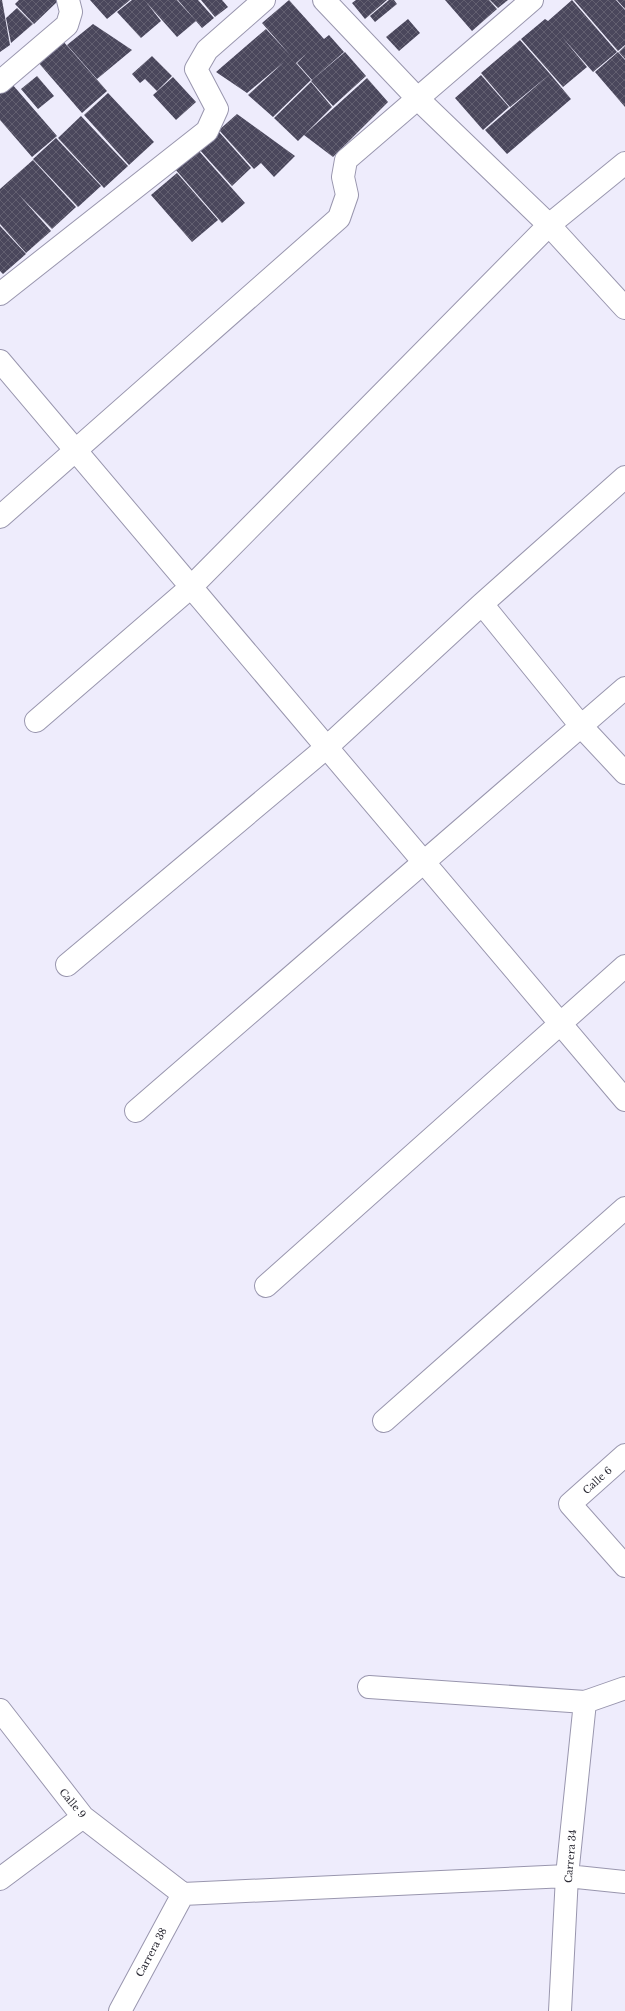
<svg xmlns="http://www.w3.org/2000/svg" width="625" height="2011" font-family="'Libre Baskerville',serif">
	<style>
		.building { fill: url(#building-cross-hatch) }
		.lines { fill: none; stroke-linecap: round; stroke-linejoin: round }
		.minor-casing { stroke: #9996ae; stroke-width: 24 }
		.minor { stroke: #fff; stroke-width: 22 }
		.labels { text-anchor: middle; stroke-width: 4; stroke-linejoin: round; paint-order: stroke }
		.street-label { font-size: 10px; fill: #2c2b35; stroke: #fff }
	</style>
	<defs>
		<pattern id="building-cross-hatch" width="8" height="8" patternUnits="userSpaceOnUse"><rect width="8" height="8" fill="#4a475c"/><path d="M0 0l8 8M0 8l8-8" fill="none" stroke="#625f70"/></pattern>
	</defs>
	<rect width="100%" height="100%" fill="#eeecfc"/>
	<path class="building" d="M0,0h2l8,45 -10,7z
		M19,0h40l-25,24 -19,-20z
		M90,0h40l-23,19z
		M132,0h45l19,21 -19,16 -31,-35 15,19 -20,17 -24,-26z
		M178,0h20l16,18 -12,10z
		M201,0h21l6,7 -13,10z
		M289,0l35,39 5,-4 15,17 -32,28 -15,-17 9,-9 -10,9 15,17 -38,37 -25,-22 36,-33 -37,31 -31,-21 50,-43 25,27 -29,-33z
		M356,0h31l-22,19 -13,-16z
		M389,0h5l3,4 -22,18 -5,-6z
		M445,0h44l8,9 -25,22z
		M490,0h18l-10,8z
		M572,0l45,52 -24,20 -31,-35 25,30 -24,20 -42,-48 24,-20 3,2z
		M574,0h42l9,10v35l-7,6z
		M617,0h8v9z
		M17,8l16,16 -22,19 -5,-25z
		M408,19l12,14 -21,18 -13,-14z
		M93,24l39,26 -35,29 -30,-34z
		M62,40l45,51 -25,22 -45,-52z
		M520,40l30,34 -40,33 -29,-34z
		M625,46v13l-6,-7z
		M345,52l21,24 -33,30 -22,-25z
		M618,52l7,8v47l-30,-35z
		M152,56l20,20 -15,15 -12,-12 -5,4 -8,-9z
		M550,74l21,25 -64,55 -22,-24z
		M481,75l28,32 -26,23 -28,-32z
		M37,76l17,20 -16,13 -17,-20z
		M173,77l23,25 -20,18 -23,-25z
		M367,78l21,24 -55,55 -29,-22z
		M311,82l21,25 -34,34 -24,-23z
		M12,84l45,52 -25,21 -32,-37v-26z
		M108,93l46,49 -25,23 -45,-50z
		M237,114l58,42 -21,21 -13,-14 -7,6 -35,-39z
		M81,116l47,50 -24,22 -46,-50z
		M219,132l32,36 -19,18 -33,-37z
		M56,138l45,48 -23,21 -45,-48z
		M198,150l47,53 -23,20 -47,-54z
		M33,160l43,47 -24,22 -33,-34 32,36 -25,22 -26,-29v-35z
		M177,173l41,47 -26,22 -41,-47z
		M0,226l26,28 -23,20 -3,-3z"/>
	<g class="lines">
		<defs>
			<path id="minor" d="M324,0l94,99 131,126 76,83
				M0,82l67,-57 4,-13 -3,-12
				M0,294l207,-163 10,-22 -21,-40 11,-19 57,-50
				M0,361l625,739
				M0,517l339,-299 8,-23 -4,-18 3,-17 186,-160
				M482,604l99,122 44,47
				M36,721l155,-134 358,-362 76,-62
				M67,965l260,-218 155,-143 143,-127
				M136,1111l489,-423
				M266,1286l359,-320
				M384,1421l241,-213
				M625,1455l-55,49 55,62
				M369,1687l216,15 40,-14
				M0,1710l83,107 100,77
				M0,1879l83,-62
				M183,1894l384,-18 58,6
				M120,2011l63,-117
				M560,2011l7,-135 18,-174"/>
		</defs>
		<use href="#minor" class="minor-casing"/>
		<use href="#minor" class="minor"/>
	</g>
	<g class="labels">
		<g class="street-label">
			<text transform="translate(597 1480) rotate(-42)" y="4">Calle 6</text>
			<text transform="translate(73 1803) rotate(50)" y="4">Calle 9</text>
			<text transform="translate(570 1856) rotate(-85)" y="4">Carrera 34</text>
			<text transform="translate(151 1952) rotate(-62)" y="4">Carrera 38</text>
		</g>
	</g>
</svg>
